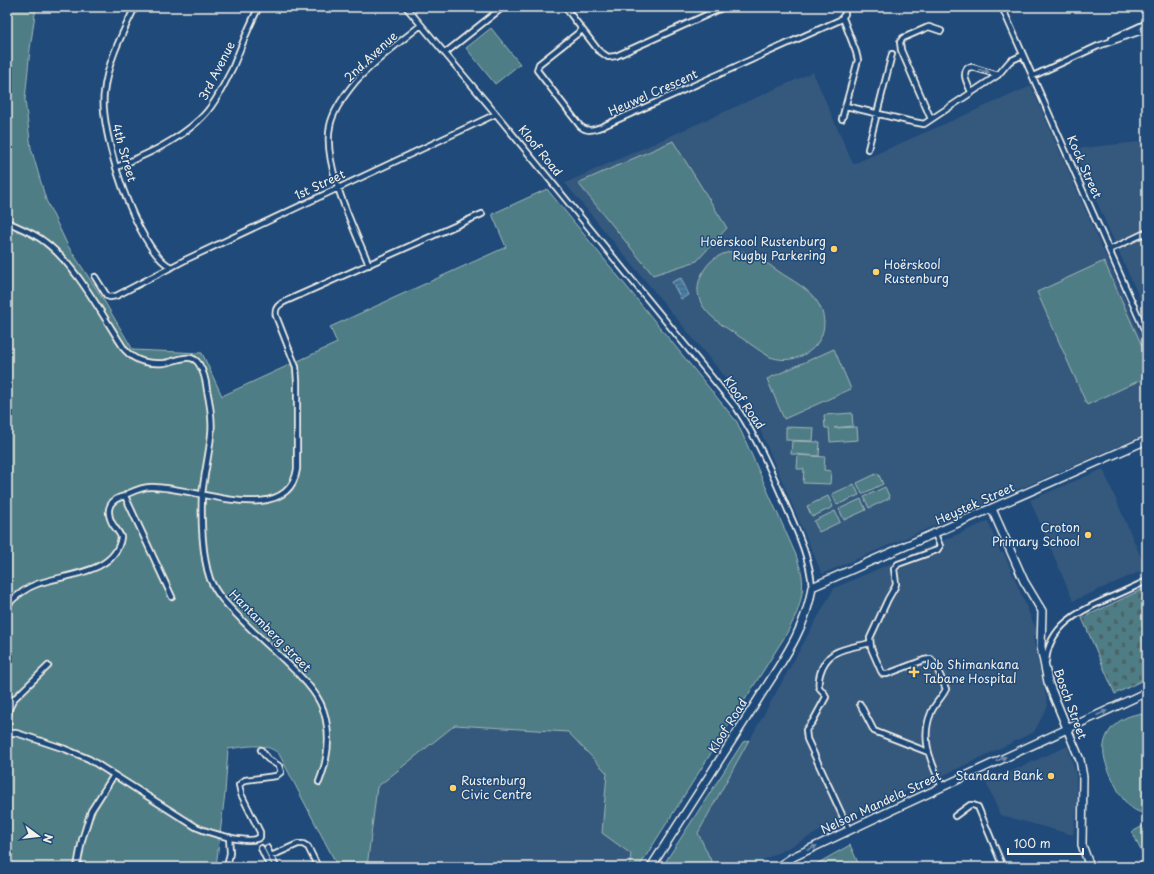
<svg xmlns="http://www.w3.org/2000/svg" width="1154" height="874" font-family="'Playpen Sans',sans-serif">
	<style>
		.built { fill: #34587d }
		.grass { fill: #4f7d86; stroke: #a2b7b7 }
		.cemetery { fill: url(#cemetery-stones); stroke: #a2b7b7 }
		.park { fill: url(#park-tufts); stroke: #a2b7b7 }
		.water { fill: url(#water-rules); stroke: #8cabbf }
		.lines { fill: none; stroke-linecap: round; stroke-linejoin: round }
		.street-casing { stroke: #f4f1e8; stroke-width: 8 }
		.secondary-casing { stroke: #f4f1e8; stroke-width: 10 }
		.street { stroke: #1f4a7a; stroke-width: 4.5 }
		.secondary { stroke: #1f4a7a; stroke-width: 7 }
		.oneway { fill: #748da6 }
		.poi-dot { fill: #ffd166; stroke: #1f4a7a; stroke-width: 1.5 }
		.labels { text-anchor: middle; stroke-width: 3; stroke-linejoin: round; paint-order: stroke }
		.street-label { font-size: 12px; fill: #f4f1e8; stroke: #1f4a7a }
		.poi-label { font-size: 12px; fill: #f4f1e8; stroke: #1f4a7a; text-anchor: end }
	</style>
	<defs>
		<pattern id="cemetery-stones" width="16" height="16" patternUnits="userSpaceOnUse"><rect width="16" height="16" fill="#4f7d86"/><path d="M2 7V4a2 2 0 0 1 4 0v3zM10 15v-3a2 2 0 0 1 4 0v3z" fill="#4c6569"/></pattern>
		<pattern id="park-tufts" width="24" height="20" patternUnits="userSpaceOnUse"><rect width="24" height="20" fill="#4f7d86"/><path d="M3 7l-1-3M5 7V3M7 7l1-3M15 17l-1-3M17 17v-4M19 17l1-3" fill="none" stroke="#4c6569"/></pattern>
		<pattern id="water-rules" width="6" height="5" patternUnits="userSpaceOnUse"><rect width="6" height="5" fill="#467ca3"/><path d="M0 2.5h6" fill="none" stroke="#476579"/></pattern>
	</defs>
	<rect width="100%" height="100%" fill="#1f4a7a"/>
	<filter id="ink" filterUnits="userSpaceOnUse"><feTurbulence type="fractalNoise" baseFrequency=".025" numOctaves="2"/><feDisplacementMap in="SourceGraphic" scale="8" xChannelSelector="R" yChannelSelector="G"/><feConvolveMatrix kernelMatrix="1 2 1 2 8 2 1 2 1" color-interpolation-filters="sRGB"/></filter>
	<g filter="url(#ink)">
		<path class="built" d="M813,72l40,92 178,-78 116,264v84l-325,140 -71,-165 -186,-226z
			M1147,141v174l-74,-166z
			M1103,469l43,100 -73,32 -43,-101z
			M988,521l11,28 2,4h3l34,81 -5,3 15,69 -14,26 -96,46 -94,40 -56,30 -40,19h-34l-16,-34 136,-245z
			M455,725l113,7 39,41 -5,59 29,22 -2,13h-262l10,-80z
			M1068,746l8,29 1,30 -4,30 -73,-20 -14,-33z"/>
		<path class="grass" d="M7,7h29l-6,42 -5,51 6,48 15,52 22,46 35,53 30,51 69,3 20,43 115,-53 -7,-16 176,-80 -14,-33 55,-25 190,233 59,133c2,7 5,14 6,21 3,23 -7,43 -18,62l-145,229h-10l2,-13 -29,-21 5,-60 -39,-41 -113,-7 -78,62 -10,80h-29l-59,-113c-14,-13 -34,-7 -51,-5l-3,44 -9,74h-200l-9,-1z
			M491,28l29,36 -25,20 -29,-36z
			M673,141l54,87 -30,33 -44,14 -75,-92z
			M737,251c16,1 28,11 41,20 13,9 32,18 40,32 20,33 -14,66 -48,54 -12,-7 -22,-15 -33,-22 -23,-15 -52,-33 -33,-65 7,-12 19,-18 33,-19z
			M1104,261l43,96v20l-60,28 -50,-113z
			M834,349l17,40 -67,30 -17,-40z
			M852,413l1,13 -19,2 23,-1 1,13 -28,2 -1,-14h-4l-1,-13z
			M786,427l28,1 -1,13 -27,-1z
			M792,441l28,1 -1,14 -28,-2z
			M798,455l27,2 -1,13 7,1 -1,13 -27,-1 1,-14h-7z
			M878,473l5,11 -21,10 -5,-11z
			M854,484l5,11 -22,10 -5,-11z
			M885,487l5,11 -21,10 -5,-11z
			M828,496l5,11 -21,10 -5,-11z
			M861,499l5,11 -22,10 -5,-11z
			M835,511l5,11 -21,10 -5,-11z
			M1138,714l9,1v99c-20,-3 -27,-19 -35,-36 -3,-7 -7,-15 -8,-23 -3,-22 14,-38 34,-41z
			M749,740l-51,93 16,34h-52l81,-125z
			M1143,826l4,8v19l-4,2 -11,-23z"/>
		<path class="cemetery" d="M1147,587v91l-32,16 -33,-76z"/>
		<path class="park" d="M850,845l10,22h-49z"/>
		<path class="water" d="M681,278l8,17 -8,4 -9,-17z"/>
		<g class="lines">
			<defs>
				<path id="street" d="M135,7c-13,27 -28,56 -31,86 -5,37 32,157 67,174
					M406,7l90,107 240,293c21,31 36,66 51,101 11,25 23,51 25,79
					M565,7l33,43 10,7 8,-1 108,-49
					M1002,7l145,329
					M582,30l-43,34 -2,6 43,56c7,6 13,4 21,1l239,-107 5,-6 -1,-7
					M1112,39l35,-16
					M445,53l58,-46
					M1033,76l65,-30 49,-17
					M971,92c-3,-8 -9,-16 -4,-24l5,-1 26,8
					M846,106l62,15 16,3 74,-49 12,-14 13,-6
					M842,119l16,-59 -2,-8 -13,-34
					M931,119l-30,-69 -1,-8 3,-4 23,-10 3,-1 12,4
					M868,149l24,-95
					M117,167c28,-12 59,-25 82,-47 15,-13 24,-34 33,-51 9,-21 16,-42 27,-62
					M7,222c13,6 27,11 38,20 32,24 58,75 80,108 11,12 23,14 39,13 11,-1 27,-12 35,1 5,8 7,17 8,26 3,14 6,30 4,45 -2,20 -7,40 -9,60 -1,24 0,61 8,84 6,15 18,27 29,38 14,15 29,28 44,42 12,12 25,23 34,38 11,17 13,42 9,61 -1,8 -4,16 -7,24
					M1109,250l38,-18
					M369,265c-15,-37 -47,-100 -39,-139 3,-16 16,-33 26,-45 19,-21 43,-38 65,-56
					M95,277l12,19 3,1 6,-1 71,-37 309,-145
					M935,534l5,12 -3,4 -39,14 -4,5 2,15 -1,3 -7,12 -18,39 1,10 10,23 2,3h4l37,-14 7,-1 4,5 11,25c-4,9 -12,15 -15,24 -11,26 0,49 11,74
					M172,597l-47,-101 2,-2c7,-3 15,-7 23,-7 38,-3 138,44 147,-18v-88l-1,-14 -20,-51c-2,-8 3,-12 10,-15l196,-87
					M7,605c9,-9 18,-17 30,-21 28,-10 79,-10 84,-47 -2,-5 -6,-9 -9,-14 -7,-14 -2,-24 13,-27
					M1046,661c3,-35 33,-50 61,-62 14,-6 27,-12 40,-18
					M860,704l14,27 54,21
					M7,727l2,-18 5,-10 34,-33
					M7,733h9l13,4 36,12 24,10 107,68c11,5 54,19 64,10v-5l-19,-38 -2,-9 6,-5 31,-4 5,-4 -2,-6 -11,-7 -7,-9
					M955,816l15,-11h3l5,2 25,60
					M849,830l-42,-91 -1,-9 7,-9 13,-24c-1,-5 -5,-6 -7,-10 -1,-4 0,-9 1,-13 7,-26 27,-25 50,-31
					M261,848l9,19
					M267,848l9,19
					M271,856l27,-12h5l5,3 10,20
					M77,867l5,-27 9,-29 23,-36
					M227,867l3,-14 -1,-16
					M902,867h6
					M1140,867l7,-3"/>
				<path id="secondary" d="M1144,7l3,7
					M992,509l32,72 18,30 -1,36 7,35 32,78 3,17 -1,68 8,22
					M651,867c34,-54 69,-107 103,-161 23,-38 52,-74 58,-119l335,-147
					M778,867l15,-10 97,-46 257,-119"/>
			</defs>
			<use href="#street" class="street-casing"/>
			<use href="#secondary" class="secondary-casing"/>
			<use href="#street" class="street"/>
			<use href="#secondary" class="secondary"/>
		</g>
		<defs><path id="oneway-solid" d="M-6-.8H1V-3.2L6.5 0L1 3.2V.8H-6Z"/></defs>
		<g class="oneway">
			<use href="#oneway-solid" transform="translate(984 71) rotate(16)"/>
			<use href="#oneway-solid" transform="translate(1102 713) rotate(-25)"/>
			<use href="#oneway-solid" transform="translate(1001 759) rotate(-25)"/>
			<use href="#oneway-solid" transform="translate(812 848) rotate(-26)"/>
		</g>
	</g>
	<g class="poi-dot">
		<circle cx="834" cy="249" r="4"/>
		<circle cx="876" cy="272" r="4"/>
		<circle cx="1088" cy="535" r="4"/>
		<path d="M912 666h4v4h4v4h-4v4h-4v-4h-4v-4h4z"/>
		<circle cx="1051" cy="776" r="4"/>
		<circle cx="453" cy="788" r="4"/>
	</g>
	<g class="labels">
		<g class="street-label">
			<text transform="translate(371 57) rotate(-43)" y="4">2nd Avenue</text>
			<text transform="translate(217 71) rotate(-63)" y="4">3rd Avenue</text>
			<text transform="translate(653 93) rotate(-24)" y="4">Heuwel Crescent</text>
			<text transform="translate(540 151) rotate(51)" y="4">Kloof Road</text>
			<text transform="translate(124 153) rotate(74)" y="4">4th Street</text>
			<text transform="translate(1084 167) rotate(66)" y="4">Kock Street</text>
			<text transform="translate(320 185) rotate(-25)" y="4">1st Street</text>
			<text transform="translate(744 403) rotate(55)" y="4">Kloof Road</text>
			<text transform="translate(975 504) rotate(-24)" y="4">Heystek Street</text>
			<text transform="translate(270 631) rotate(45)" y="4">Hantamberg street</text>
			<text transform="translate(1070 704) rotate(70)" y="4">Bosch Street</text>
			<text transform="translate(728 726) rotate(-58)" y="4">Kloof Road</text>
			<text transform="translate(881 803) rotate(-25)" y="4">Nelson Mandela Street</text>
		</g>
		<g class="poi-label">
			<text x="826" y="246">Hoërskool Rustenburg<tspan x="826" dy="14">Rugby Parkering</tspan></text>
			<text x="884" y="269" text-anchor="start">Hoërskool<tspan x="884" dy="14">Rustenburg</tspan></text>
			<text x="1080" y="532">Croton<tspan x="1080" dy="14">Primary School</tspan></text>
			<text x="923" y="669" text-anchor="start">Job Shimankana<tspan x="923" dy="14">Tabane Hospital</tspan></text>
			<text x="1043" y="780">Standard Bank</text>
			<text x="461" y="785" text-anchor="start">Rustenburg<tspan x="461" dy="14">Civic Centre</tspan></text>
		</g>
	</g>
	<rect width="1154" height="874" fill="none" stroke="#1f4a7a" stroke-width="24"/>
	<rect x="12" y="12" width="1130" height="850" fill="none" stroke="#f4f1e8" stroke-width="1.5" filter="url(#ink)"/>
	<g transform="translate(38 836) rotate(105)" stroke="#1f4a7a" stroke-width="3" paint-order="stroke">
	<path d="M0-3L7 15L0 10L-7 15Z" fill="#f4f1e8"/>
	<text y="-6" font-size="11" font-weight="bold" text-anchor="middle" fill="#f4f1e8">N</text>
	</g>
	<path d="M1008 848v6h75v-6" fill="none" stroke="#f4f1e8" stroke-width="2"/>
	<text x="1014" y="848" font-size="12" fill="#f4f1e8" stroke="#1f4a7a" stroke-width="3" paint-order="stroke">100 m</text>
</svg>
